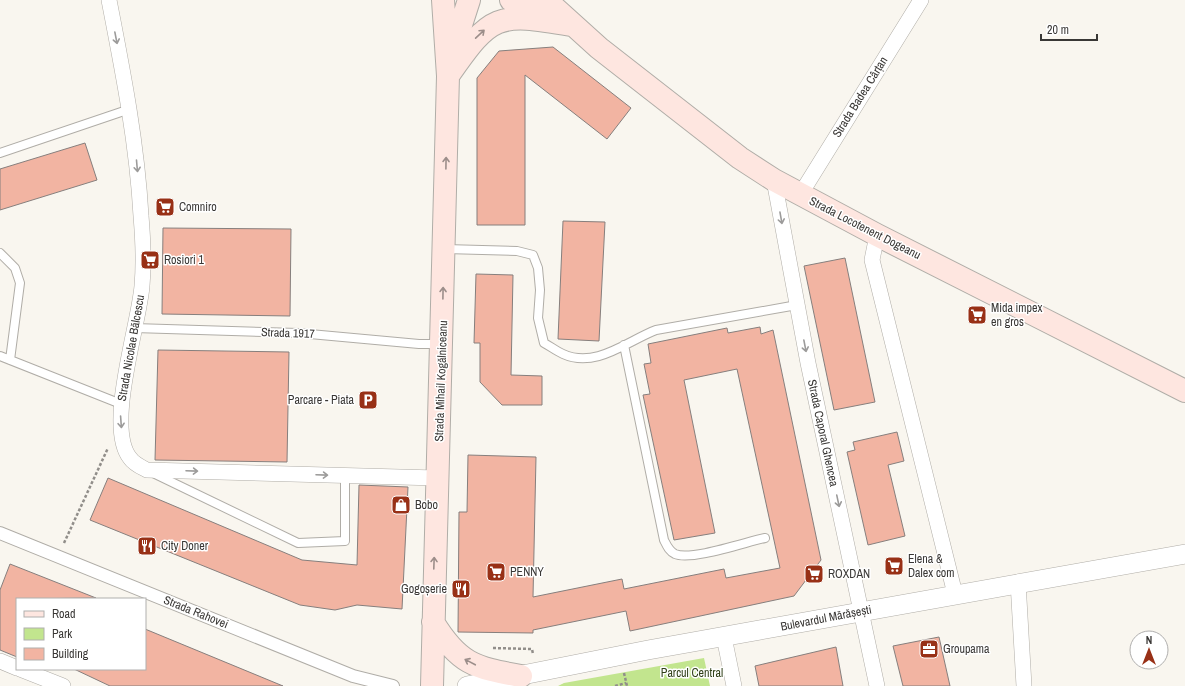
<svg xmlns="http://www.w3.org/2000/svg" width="1185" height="686" font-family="'Archivo Narrow',sans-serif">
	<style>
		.green { fill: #c2e58e }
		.building { fill: #f2b4a2; stroke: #867f7d }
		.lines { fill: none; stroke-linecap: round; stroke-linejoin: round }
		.service-casing { stroke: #b0ada7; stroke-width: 10 }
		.pedestrian-casing { stroke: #b0ada7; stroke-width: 14 }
		.minor-casing { stroke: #b0ada7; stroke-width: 16 }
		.tertiary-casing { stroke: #b0ada7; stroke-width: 20 }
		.secondary-casing { stroke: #b0ada7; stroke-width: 24 }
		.path { stroke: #918e8a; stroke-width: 2.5; stroke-dasharray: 3 2; stroke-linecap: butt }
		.service { stroke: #fff; stroke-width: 8 }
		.pedestrian { stroke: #fff; stroke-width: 12 }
		.minor { stroke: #fff; stroke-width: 15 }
		.tertiary { stroke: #fff; stroke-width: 19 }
		.secondary { stroke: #fee6e0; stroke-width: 22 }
		.oneway { stroke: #9c8e8a }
		.oneway2 { stroke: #9c9b9a }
		.labels { text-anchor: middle; stroke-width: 3; stroke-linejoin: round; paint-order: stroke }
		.street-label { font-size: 12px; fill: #393735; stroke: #fff }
		.poi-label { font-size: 12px; fill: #393735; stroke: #fff; text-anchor: start }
		.park-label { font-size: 12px; fill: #303f18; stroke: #fff }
	</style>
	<rect width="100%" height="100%" fill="#f9f6ef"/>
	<path class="green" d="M704,658l6,28h-152l6,-3z"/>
	<path class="building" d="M553,47l78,61 -24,31 -82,-64v150h-48v-147l22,-27z
		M85,143l12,37 -97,30v-41z
		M563,221l42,1 -6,119 -41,-2z
		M163,228l128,1 -1,87 -128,-2z
		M845,258l30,144 -41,8 -30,-144z
		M476,274l37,1 -2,100 31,1v29h-40l-22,-23v-39h-6z
		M760,327l1,7 12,-4 48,230 -27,36 -164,35 -4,-20 -93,19v3l-75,-1 1,-120h8l1,-57 68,2 -3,140 89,-18 2,10 100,-20 2,9 54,-10 -43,-199 -53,11 31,153 -41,7 -31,-145 7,-1 -6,-30 7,-1 -3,-19 79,-16 1,5z
		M158,350l131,2 -2,110 -132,-2z
		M897,432l7,29 -16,4 17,71 -37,9 -21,-93 8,-2 -2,-8z
		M108,478l194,82 55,5 2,-80 49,2 -6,122 -45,-4 -22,5 -35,-5 -210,-85z
		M10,564l86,34 -79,1v58l-17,-7v-60z
		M145,629l138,57h-173l-36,-17h71z
		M939,637l11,49h-47l-10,-40z
		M836,647l7,39h-84l-4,-20z"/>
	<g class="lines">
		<defs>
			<path id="service" d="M0,153l130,-44
				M445,249l72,2 16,4 5,13 2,22 -2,28 6,25c6,3 12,8 19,11 33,15 64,-13 93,-24l141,-25
				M0,253l15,15 5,15 -10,77
				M134,328l165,5 120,11h22
				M624,345l40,195c3,6 5,11 11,14 16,7 71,-12 90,-16
				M0,356l121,48
				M155,474l143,69 47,-2v-65"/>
			<path id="pedestrian" d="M0,533l353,143 40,10"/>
			<path id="minor" d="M109,0c14,72 28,143 32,216 2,23 3,47 1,70 -3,39 -37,141 -12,172 4,6 11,9 17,12l290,8
				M774,180l34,183 69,323
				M800,195l121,-195
				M877,235l-5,25 83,334
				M1018,582l6,104
				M724,637l10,49
				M0,661l17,7
				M20,669l43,17"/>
			<path id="tertiary" d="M467,686l181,-36 537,-96"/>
			<path id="secondary" d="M511,0l33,14
				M546,0l53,48 141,110 34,22 103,55 308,156
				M452,53l17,-53
				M448,76c43,-62 49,-64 123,-51
				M433,622c25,41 41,46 88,54
				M432,686l16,-610 -5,-76"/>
		</defs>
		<use href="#service" class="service-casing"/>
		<use href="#pedestrian" class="pedestrian-casing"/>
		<use href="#minor" class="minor-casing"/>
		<use href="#tertiary" class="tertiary-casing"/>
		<use href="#secondary" class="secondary-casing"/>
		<path class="path" d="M64,543l44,-95
			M493,648l39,1 1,5
			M624,673l3,13
			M615,686l11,-3"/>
		<use href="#service" class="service"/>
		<use href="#pedestrian" class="pedestrian"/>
		<use href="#minor" class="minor"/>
		<use href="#tertiary" class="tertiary"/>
		<use href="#secondary" class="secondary"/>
	</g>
	<defs><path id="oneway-shaft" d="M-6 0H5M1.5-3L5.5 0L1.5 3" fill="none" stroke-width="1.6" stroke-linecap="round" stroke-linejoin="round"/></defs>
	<g class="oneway">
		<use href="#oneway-shaft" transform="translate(480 34) rotate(-43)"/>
		<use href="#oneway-shaft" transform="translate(446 163) rotate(-89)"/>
		<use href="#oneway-shaft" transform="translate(443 293) rotate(-89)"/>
		<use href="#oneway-shaft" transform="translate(434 563) rotate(-88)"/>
		<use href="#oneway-shaft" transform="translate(470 662) rotate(-152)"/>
	</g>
	<g class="oneway2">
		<use href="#oneway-shaft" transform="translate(116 38) rotate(79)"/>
		<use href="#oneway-shaft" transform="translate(137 166) rotate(85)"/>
		<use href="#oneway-shaft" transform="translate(781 218) rotate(80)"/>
		<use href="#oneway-shaft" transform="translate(805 346) rotate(79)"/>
		<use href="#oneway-shaft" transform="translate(121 422) rotate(86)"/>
		<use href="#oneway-shaft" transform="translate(192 471) rotate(2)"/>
		<use href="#oneway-shaft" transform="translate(322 475) rotate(2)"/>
		<use href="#oneway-shaft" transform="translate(838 501) rotate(78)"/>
	</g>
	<defs>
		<symbol id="supermarket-square" viewBox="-11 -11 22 22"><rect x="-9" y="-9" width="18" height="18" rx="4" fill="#983016" stroke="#fff"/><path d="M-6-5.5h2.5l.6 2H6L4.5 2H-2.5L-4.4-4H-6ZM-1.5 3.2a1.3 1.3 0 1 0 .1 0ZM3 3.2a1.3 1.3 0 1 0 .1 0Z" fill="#fff"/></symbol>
		<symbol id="parking-square" viewBox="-11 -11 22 22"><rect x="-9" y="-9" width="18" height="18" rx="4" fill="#983016" stroke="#fff"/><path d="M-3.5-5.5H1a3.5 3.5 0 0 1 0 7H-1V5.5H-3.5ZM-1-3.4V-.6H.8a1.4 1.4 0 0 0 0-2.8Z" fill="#fff"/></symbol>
		<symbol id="shop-square" viewBox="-11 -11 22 22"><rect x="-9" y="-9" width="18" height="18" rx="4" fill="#983016" stroke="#fff"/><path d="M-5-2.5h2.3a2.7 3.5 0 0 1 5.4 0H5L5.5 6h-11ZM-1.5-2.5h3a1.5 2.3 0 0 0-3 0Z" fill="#fff"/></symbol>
		<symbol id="restaurant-square" viewBox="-11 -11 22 22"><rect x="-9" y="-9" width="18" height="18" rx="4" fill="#983016" stroke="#fff"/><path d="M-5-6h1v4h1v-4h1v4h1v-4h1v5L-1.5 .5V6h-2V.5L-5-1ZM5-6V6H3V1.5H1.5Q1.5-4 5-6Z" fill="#fff"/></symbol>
		<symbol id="office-square" viewBox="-11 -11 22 22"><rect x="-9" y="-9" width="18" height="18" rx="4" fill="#983016" stroke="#fff"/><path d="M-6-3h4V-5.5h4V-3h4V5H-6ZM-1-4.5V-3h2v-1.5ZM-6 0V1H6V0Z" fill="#fff"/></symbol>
	</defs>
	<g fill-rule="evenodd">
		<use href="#supermarket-square" x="154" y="196" width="22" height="22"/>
		<use href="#supermarket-square" x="139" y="249" width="22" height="22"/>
		<use href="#supermarket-square" x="966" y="304" width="22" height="22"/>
		<use href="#parking-square" x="357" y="389" width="22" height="22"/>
		<use href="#shop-square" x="390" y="494" width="22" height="22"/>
		<use href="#restaurant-square" x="136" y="535" width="22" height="22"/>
		<use href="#supermarket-square" x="883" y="555" width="22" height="22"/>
		<use href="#supermarket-square" x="485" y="561" width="22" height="22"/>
		<use href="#supermarket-square" x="803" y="563" width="22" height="22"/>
		<use href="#restaurant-square" x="450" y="578" width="22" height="22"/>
		<use href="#office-square" x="918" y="638" width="22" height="22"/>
	</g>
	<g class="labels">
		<g class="street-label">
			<text transform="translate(860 97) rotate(-58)" y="4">Strada Badea Cârțan</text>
			<text transform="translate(865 228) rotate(27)" y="4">Strada Locotenent Dogeanu</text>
			<text transform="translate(288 333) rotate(2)" y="4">Strada 1917</text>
			<text transform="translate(131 348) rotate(-80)" y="4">Strada Nicolae Bălcescu</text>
			<text transform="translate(441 381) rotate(-88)" y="4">Strada Mihail Kogălniceanu</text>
			<text transform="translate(823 433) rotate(78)" y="4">Strada Caporal Ghencea</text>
			<text transform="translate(196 612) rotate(22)" y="4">Strada Rahovei</text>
			<text transform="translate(826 618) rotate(-11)" y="4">Bulevardul Mărășești</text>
		</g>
		<g class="poi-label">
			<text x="179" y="211">Comniro</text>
			<text x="164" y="264">Rosiori 1</text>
			<text x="991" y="312">Mida impex<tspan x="991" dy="14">en gros</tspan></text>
			<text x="354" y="404" text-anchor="end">Parcare - Piata</text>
			<text x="415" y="509">Bobo</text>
			<text x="161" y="550">City Doner</text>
			<text x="908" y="563">Elena &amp;<tspan x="908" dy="14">Dalex com</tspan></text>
			<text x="510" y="576">PENNY</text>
			<text x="828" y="578">ROXDAN</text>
			<text x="447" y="593" text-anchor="end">Gogoșerie</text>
			<text x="943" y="653">Groupama</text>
		</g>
		<g class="park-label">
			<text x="692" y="677">Parcul Central</text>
		</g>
	</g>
	<rect x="16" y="598" width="130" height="72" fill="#ffffff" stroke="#b0afae"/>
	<rect x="24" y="611" width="20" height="6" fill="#fee6e0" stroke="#b0afae"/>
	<text x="52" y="618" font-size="12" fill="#393735">Road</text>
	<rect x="24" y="628" width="20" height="12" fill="#c2e58e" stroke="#b0afae"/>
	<text x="52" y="638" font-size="12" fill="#393735">Park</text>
	<rect x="24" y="648" width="20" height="12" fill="#f2b4a2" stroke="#b0afae"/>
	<text x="52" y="658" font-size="12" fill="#393735">Building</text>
	<g transform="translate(1149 650)"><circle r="19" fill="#ffffff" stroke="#b0afae"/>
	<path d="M0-3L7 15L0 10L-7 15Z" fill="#983016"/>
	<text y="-6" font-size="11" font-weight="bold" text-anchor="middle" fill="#393735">N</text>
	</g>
	<path d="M1041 34v6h56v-6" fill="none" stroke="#393735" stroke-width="2"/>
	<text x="1047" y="34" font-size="12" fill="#393735" stroke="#ffffff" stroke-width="3" paint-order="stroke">20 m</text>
</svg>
